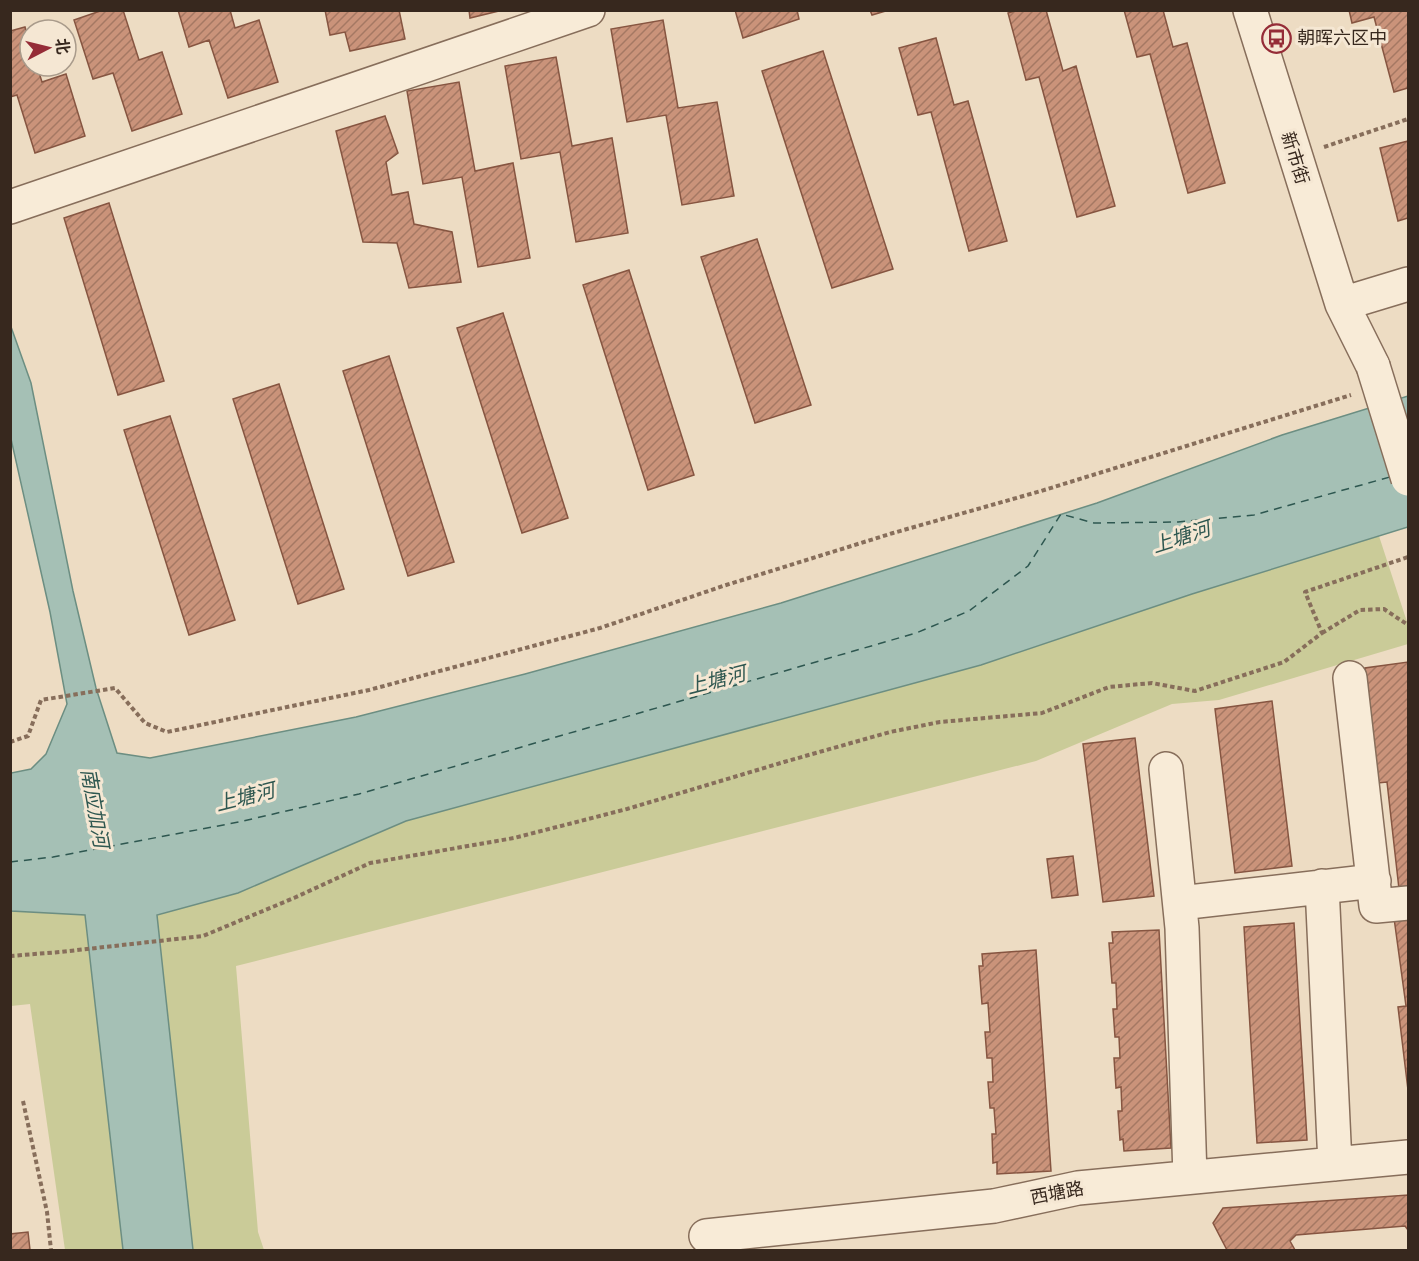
<svg xmlns="http://www.w3.org/2000/svg" width="1419" height="1261" font-family="Spectral,'Noto Sans SC',serif">
	<style>
		.green { fill: #cacb98 }
		.water { fill: #a5c0b5; stroke: #6c8e82; stroke-width: 1.5 }
		.lines { fill: none; stroke-linecap: round; stroke-linejoin: round }
		.ferry { stroke: #2e5750; stroke-width: 1.5; stroke-dasharray: 8 6; stroke-linecap: butt }
		.building { fill: url(#building-hatch); stroke: #865541; stroke-width: 1.5 }
		.minor-casing { stroke: #876e5b; stroke-width: 36 }
		.path { stroke: #876e5b; stroke-width: 4; stroke-dasharray: 4.5 3; stroke-linecap: butt }
		.minor { stroke: #f8ebd7; stroke-width: 33 }
		.minor-bridge-casing { stroke: #876e5b; stroke-width: 36; stroke-linecap: butt }
		.minor-bridge { stroke: #f8ebd7; stroke-width: 33 }
		.labels { text-anchor: middle; stroke-width: 6; stroke-linejoin: round; paint-order: stroke }
		.poi-label { font-size: 18px; fill: #37281e; stroke: #f5e7d3; text-anchor: start }
		.street-label { font-size: 18px; fill: #37281e; stroke: #f5e7d3 }
		.water-label { font-size: 20px; font-style: italic; fill: #2e5750; stroke: #f5e7d3 }
	</style>
	<defs>
		<pattern id="building-hatch" width="6" height="6" patternUnits="userSpaceOnUse" patternTransform="scale(1.5)"><rect width="6" height="6" fill="#ca937a"/><path d="M-1 1l2-2M0 6l6-6M5 7l2-2" fill="none" stroke="#a57863"/></pattern>
	</defs>
	<rect width="100%" height="100%" fill="#eddcc3"/>
	<path class="green" d="M1379,536l29,89v19l-189,56 -47,4 -136,57 -800,205 22,266 6,18h-71l-37,-335 82,-22 168,-72 575,-156 211,-71z
		M11,911l74,4 38,335h-58l-35,-246 -19,2z"/>
	<path class="water" d="M10,324l21,59 42,208 23,97 21,65 33,5 206,-41 169,-43 256,-71 316,-100 185,-68 126,-39v131l-216,67 -211,71 -575,156 -168,72 -81,22 36,335h-70l-38,-335 -74,-4v-138l20,-4 15,-15 21,-50 -17,-92 -39,-173z"/>
	<g class="lines">
		<path class="ferry" d="M10,862l43,-5 186,-35 120,-28 557,-161 53,-22 59,-45 33,-52 33,9 84,-1 76,-7 136,-38"/>
	</g>
	<path class="building" d="M103,10h20l16,50 23,-8 20,62 -50,17 -19,-58 -20,6 -19,-59z
		M178,10h52l5,18 24,-8 19,62 -50,16 -19,-58 -20,7z
		M325,10h74l6,29 -55,12 -5,-19 -15,3z
		M469,10h34l-33,8z
		M735,10h62l2,9 -56,19z
		M870,10h19l-17,5z
		M1018,10h28l17,61 13,-5 39,140 -38,11 -38,-140 -13,3 -18,-67z
		M1124,10h39l10,37 14,-4 38,140 -37,10 -38,-139 -13,3z
		M1349,10h59v78l-14,4 -20,-75 -22,6z
		M663,20l15,88 39,-6 17,94 -52,9 -16,-90 -39,7 -16,-93z
		M25,27l5,17v22h7l5,16 24,-8 19,62 -50,17 -18,-58 -7,2v-66z
		M936,38l18,67 14,-4 39,140 -38,10 -38,-139 -13,3 -19,-67z
		M823,51l70,218 -61,19 -70,-217z
		M556,57l16,89 40,-8 16,95 -52,9 -16,-90 -39,7 -16,-93z
		M459,82l16,89 38,-8 17,95 -52,9 -16,-90 -39,7 -16,-93z
		M385,116l13,37 -12,9 6,33 16,-3 6,32 38,8 9,50 -52,6 -12,-45 -34,-1 -27,-111z
		M1408,141v77l-10,3 -18,-73z
		M109,203l55,178 -46,14 -54,-177z
		M757,239l54,166 -56,18 -54,-166z
		M629,270l65,205 -46,15 -65,-205z
		M503,313l65,205 -46,15 -65,-205z
		M389,356l65,206 -46,14 -65,-205z
		M279,384l65,205 -46,15 -65,-205z
		M170,416l65,204 -46,15 -65,-205z
		M1408,662v226l-9,1 -12,-107 -9,1 -13,-115z
		M1272,701l20,165 -57,7 -20,-164z
		M1135,738l19,158 -51,6 -20,-158z
		M1073,856l5,39 -26,3 -5,-39z
		M1408,916v174l-10,-83 8,-1 -12,-88z
		M1294,923l13,217 -50,3 -13,-216z
		M1159,930l12,218 -47,3 -1,-12 -3,1 -2,-29h4l-1,-24 -5,1 -2,-30h6l-1,-21h-4l-2,-28h4l-1,-26h-4l-3,-40h4l-1,-11z
		M1036,950l15,221 -54,3v-12l-4,1 -1,-29h4l-2,-26h-4l-2,-26h5l-1,-24h-5l-2,-26h5l-2,-29 -6,1 -3,-38h4l-1,-12z
		M1408,1195v35l-3,-4 -109,9 -6,6 5,9h-68l-14,-27 10,-15z
		M28,1232l2,18h-20v-16z"/>
	<g class="lines">
		<defs>
			<path id="minor" d="M1250,10l92,294 31,62
				M10,207l578,-197
				M1342,304l66,-20
				M1350,678l26,228 32,-3
				M1166,769l16,159 8,249
				M1322,886l13,278
				M1180,903l194,-22
				M706,1236l288,-30 84,-18 330,-31"/>
		</defs>
		<use href="#minor" class="minor-casing"/>
		<path class="path" d="M1324,147l84,-28
			M1322,633l38,-23 24,-1 24,16
			M10,742l18,-6 13,-36 74,-12 30,35 22,9 202,-42 231,-62 123,-42 170,-53 148,-42 310,-96
			M10,956l50,-4 143,-16 91,-38 76,-35 144,-25 113,-29 157,-47 106,-30 50,-10 102,-9 67,-26 43,-4 43,8 89,-29 38,-29 -17,-41 103,-35
			M23,1101l24,111 4,38"/>
		<use href="#minor" class="minor"/>
		<defs>
			<path id="minor-bridge" d="M1373,366l35,113"/>
		</defs>
		<use href="#minor-bridge" class="minor-bridge-casing"/>
		<use href="#minor-bridge" class="minor-bridge"/>
	</g>
	<defs>
		<symbol id="bus-ring" viewBox="-11 -11 22 22"><circle r="9.5" fill="#f5e7d3" stroke="#952c37" stroke-width="1.5"/><path d="M-5-6H5V4H4V6H2V4H-2V6H-4V4H-5ZM-3.5-4V0h7V-4ZM-3.5 1.2v1.5H-2V1.2ZM2 1.2v1.5H3.5V1.2Z" fill="#952c37"/></symbol>
	</defs>
	<g fill-rule="evenodd">
		<use href="#bus-ring" x="1260" y="22" width="33" height="33"/>
	</g>
	<g class="labels">
		<g class="poi-label">
			<text x="1297" y="44">朝晖六区中</text>
		</g>
		<g class="street-label">
			<text transform="translate(1295 158) rotate(73)" y="6">新市街</text>
			<text transform="translate(1057 1193) rotate(-11)" y="6">西塘路</text>
		</g>
		<g class="water-label">
			<text transform="translate(1181 537) rotate(-18)" y="7">上塘河</text>
			<text transform="translate(716 680) rotate(-14)" y="7">上塘河</text>
			<text transform="translate(245 797) rotate(-14)" y="7">上塘河</text>
			<text transform="translate(95 808) rotate(80)" y="7">南应加河</text>
		</g>
	</g>
	<rect width="1419" height="1261" fill="none" stroke="#37281e" stroke-width="24"/>
	<g transform="translate(48 48) rotate(83)"><circle r="28" fill="#f5e7d3" stroke="#a99b8b" stroke-width="1.5"/>
	<path d="M0-4.5L10 22L0 15L-10 22Z" fill="#952c37"/>
	<text y="-9" font-size="16" font-weight="bold" text-anchor="middle" fill="#37281e">北</text>
	</g>
</svg>
